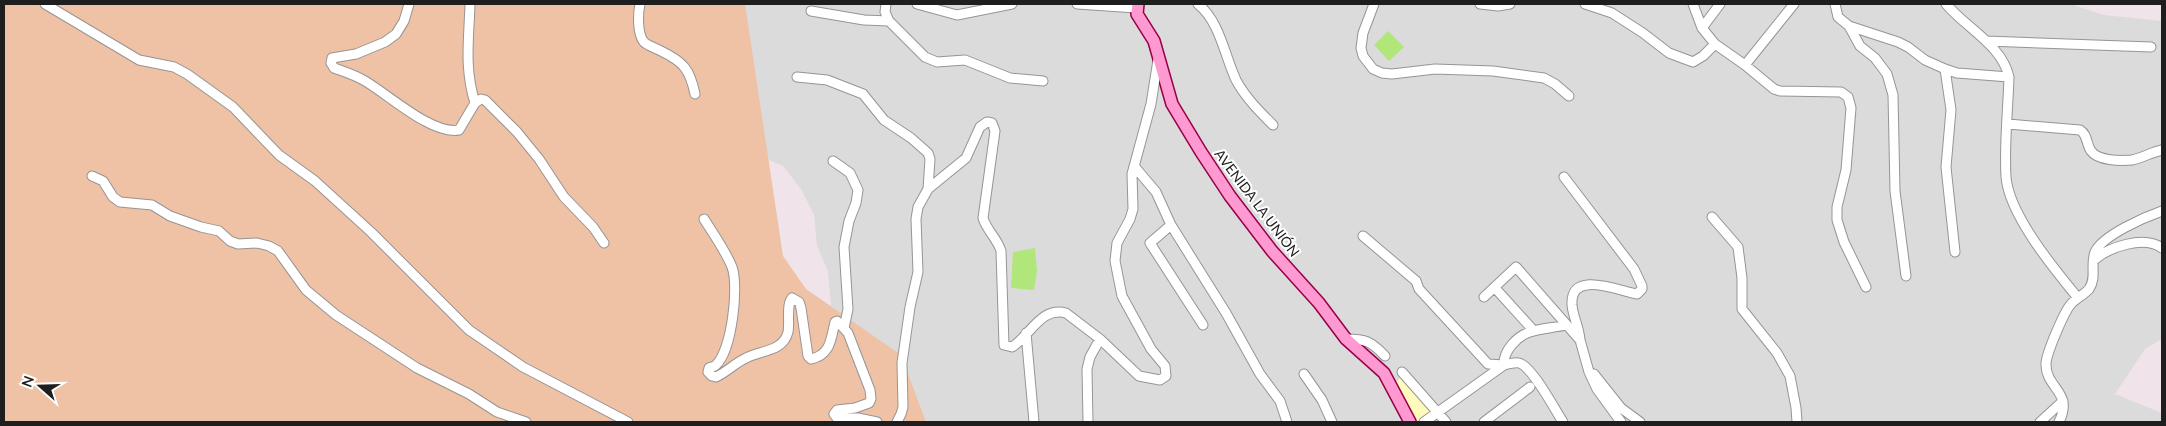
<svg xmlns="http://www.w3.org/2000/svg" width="2166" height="426" font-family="Lato,sans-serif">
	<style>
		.residential { fill: #dcdbdc }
		.grass { fill: #efc1a5 }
		.park { fill: #fefbbc }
		.pitch { fill: #b1e67a }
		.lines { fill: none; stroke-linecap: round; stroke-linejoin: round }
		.minor-casing { stroke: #959595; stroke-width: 11 }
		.major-casing { stroke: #980045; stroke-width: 14 }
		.minor { stroke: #fff; stroke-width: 9 }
		.major { stroke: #ff99d2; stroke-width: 11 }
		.labels { text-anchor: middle; stroke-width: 4; stroke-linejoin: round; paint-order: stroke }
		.street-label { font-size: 14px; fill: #1e1e1e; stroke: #fff }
	</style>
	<rect width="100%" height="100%" fill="#f0e3e9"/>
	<path class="residential" d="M609,4h1461l34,11 58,6v318l-17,10 -30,45 47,19v9h-1355l29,-58 -8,-93 -11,-25 -3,-31 -13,-26 -18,-23 -121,-53z"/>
	<path class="grass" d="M4,4h741l38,252 23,33 95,66 25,67h-922z"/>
	<path class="park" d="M1401,377l32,36 -13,9h-8l-18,-38z"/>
	<path class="pitch" d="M1388,31l16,16 -15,14 -15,-16z
		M1035,248l2,23 -3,19 -23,-2 2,-36z"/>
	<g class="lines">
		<defs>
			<path id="minor" d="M45,4l94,56 35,7 13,7 46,33 46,48 36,26 56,51 98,98 54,37 105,55
				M409,4l-5,17 -8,13 -11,8 -29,12 -24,4 -1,5 3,5c11,4 21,7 31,13 24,14 67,54 94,49l16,-27 6,-4 4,1 32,32 22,27 25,38 29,30 11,16
				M470,4c-1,35 -6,64 5,99
				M640,4c-2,9 -3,30 4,38 4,4 12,6 17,9 23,11 29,19 34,43
				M886,4l-1,8 4,9 36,36 12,5 28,-2 45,18 33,3
				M917,4l40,11 55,-11
				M1077,4l59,4
				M1198,4c22,18 26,50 38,76 9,17 23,31 37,45
				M1374,4l-11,29 -2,15 2,8 10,13 9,4 10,1 43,-5 58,2 51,7 11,6 14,12
				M1480,4l18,2 12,-2
				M1585,4l27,9 31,20 26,20 24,9 10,-6 12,-12
				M1693,4l9,24 13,16 30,21 49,-61
				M1835,4l3,13 11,9 49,16 10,5 17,13 20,9 12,4 52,4
				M1946,4c20,24 56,41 63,73 -1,33 -5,68 -3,100 3,38 49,93 72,121
				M811,11l53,9 25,1
				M1849,26l11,20 15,12 12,16 6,21 2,96 11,85
				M1702,28l18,-24
				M1986,41l165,6
				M1745,65l29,24 6,2 61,1 7,5 3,11 -5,62 -9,37v13l7,22 22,45
				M1945,69l6,41 -5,57 9,85
				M797,77l30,3 36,14 21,26 27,18 17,15 2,6 -2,30
				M2008,124l72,6c8,5 6,14 11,21 7,10 30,10 41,9 10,-2 20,-8 30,-10
				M833,161l17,12 8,17 -2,13 -7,18 -5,26 4,62 -4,19
				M1134,166l22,26 15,33 55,88 34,61 20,27 7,21
				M92,176l11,5 10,16 7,5 32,3 18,11 31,11 18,4 11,10 8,3 19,-1 12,3 9,5 28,39 30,25 81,53 52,26 28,18 29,10
				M1564,177l70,92 8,17v3l-5,5c-18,-3 -67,-25 -65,11 1,12 7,22 8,35
				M1712,217l26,30 4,31v31l35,44 13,23 6,32 1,14
				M704,219c10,16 21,31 28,48 7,19 0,83 -16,98 -2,2 -5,2 -7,3l-1,4 4,4 4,1c11,-5 19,-14 30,-19 15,-8 37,-6 42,-26 2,-10 -2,-27 4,-34l7,4 2,6 7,48 3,3c20,-4 20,-21 24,-37l2,-1 11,12 22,57 1,9 -2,4 -14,5 -18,2 -3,4 3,4
				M1171,225l-21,18 53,82
				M1363,236l53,45 3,8 69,75 16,1c-1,-14 13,-29 26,-33 11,-4 24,-4 36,-7
				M2094,260c15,-13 50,-25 68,-12
				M1495,288l39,43
				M1484,297l32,-30 64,73 9,32 8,17 24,33
				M1026,333l8,89
				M1346,339c19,0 25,2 39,17
				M1402,372l44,50
				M1304,374l18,26 10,22
				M1594,374l27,34 19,14
				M837,418h21l19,4
				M897,422l4,-8 2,-7 -1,-44 8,-56 8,-35 -2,-53 2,-12 10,-18 38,-31 14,-31 7,-5 5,1 3,8 -12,87c4,13 14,20 18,33l3,94 8,2c18,-11 29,-41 54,-34l34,26 39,37 21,4 6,-4 -1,-10 -14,-17 -29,-53 -7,-35 2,-18 13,-24 3,-10 -1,-35 19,-70 7,-44
				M1088,422l-1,-53 3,-12 10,-18
				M1424,422l80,-57c4,-1 11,-3 15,-2 13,3 36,47 44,59
				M1484,422l46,-35
				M2040,422l23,-21
				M2059,422c15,-31 -14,-33 -13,-59 1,-11 18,-51 25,-59 5,-6 13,-9 18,-15 8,-11 1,-24 6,-37 8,-17 50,-35 67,-41"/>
			<path id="major" d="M1138,4l-1,10 17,27 18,63 29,48 29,44 42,55 47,52 27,36 38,34 26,49"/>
		</defs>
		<use href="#minor" class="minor-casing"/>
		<use href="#major" class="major-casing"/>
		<use href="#minor" class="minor"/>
		<use href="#major" class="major"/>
	</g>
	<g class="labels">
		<g class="street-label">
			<text transform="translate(1257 203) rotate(53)" y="5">AVENIDA LA UNIÓN</text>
		</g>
	</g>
	<rect width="2166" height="426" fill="none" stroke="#1e1e1e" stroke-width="10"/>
	<g transform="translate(40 386) rotate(290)" stroke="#ffffff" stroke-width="4" paint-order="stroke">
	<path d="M0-4L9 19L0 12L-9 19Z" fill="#1e1e1e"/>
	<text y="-8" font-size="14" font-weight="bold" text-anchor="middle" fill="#1e1e1e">N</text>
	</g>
</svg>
